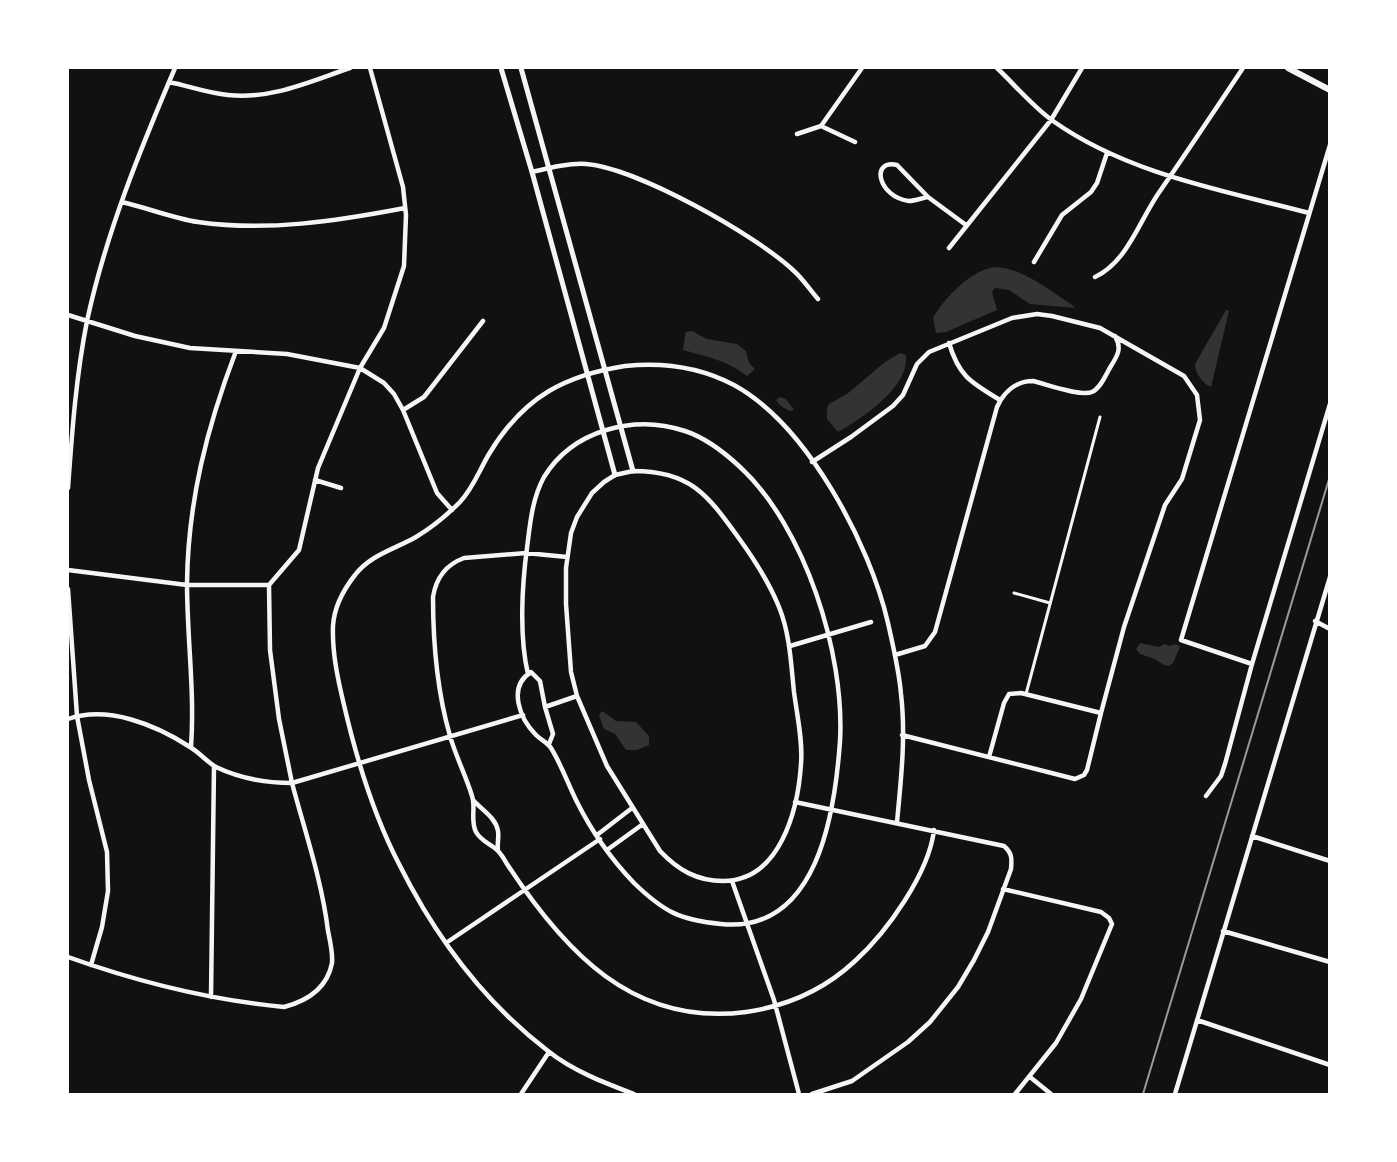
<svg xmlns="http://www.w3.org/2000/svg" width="1397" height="1162" font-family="Literata,serif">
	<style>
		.water { fill: #333 }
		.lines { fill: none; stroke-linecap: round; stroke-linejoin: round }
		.pedestrian { stroke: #f5f5f5; stroke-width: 3 }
		.minor { stroke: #f5f5f5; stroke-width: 4.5 }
		.tertiary { stroke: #f5f5f5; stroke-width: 5 }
		.secondary { stroke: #f5f5f5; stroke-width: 6 }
		.rail { stroke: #9a9a9a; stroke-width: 2 }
	</style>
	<rect width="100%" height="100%" fill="#111"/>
	<path class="water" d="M996,267c28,2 53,23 76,38l3,3 -45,-4 -21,-14 -14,-2 -3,4 5,18 -51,22 -10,1 -3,-15c10,-19 40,-50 63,-51z
		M1226,310l3,1 -18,76c-8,-3 -16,-14 -16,-23z
		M692,331l15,8 30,5 9,7 3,12 6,6 -8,7c-21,-16 -39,-19 -64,-26l2,-15 1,-3z
		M900,353l6,2c4,32 -45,64 -68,77l-11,-13v-11l2,-4 18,-10 38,-32z
		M780,397l6,2 8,11 -3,1c-7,-2 -11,-5 -15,-11z
		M1140,643l19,4 6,-3 4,2 7,-2 4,3 -7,16 -4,3 -5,-1 -9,-6 -15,-5 -4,-5z
		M602,711l14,10 20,1 13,14v9l-12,5h-11l-11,-16 -11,-5 -5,-14z"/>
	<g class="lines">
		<path class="pedestrian" d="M1014,593l36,10
			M1026,694l74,-277"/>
		<path class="minor" d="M370,68l33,119 3,28 -2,51 -20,62 -24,40 -42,100 -19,82 -30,35 1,65 9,69 13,64 231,-68
			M997,68c18,17 36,39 56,53 75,53 169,69 256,92
			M169,82c20,4 38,11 59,13 43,5 83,-14 122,-27
			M821,126l41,-58
			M797,134l24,-8 34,16
			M532,172c17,-4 36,-9 54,-8 51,4 170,71 208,107 9,8 16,19 24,28
			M928,197c-6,1 -13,4 -19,4 -31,-4 -39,-42 -12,-36l31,32 38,28
			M122,202c26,6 50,16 76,20 68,10 139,-1 207,-14
			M949,248l102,-128 31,-52
			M1034,262l28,-47 29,-23 6,-9 10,-30
			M1095,277c32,-15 44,-55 63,-83 29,-42 57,-84 85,-126
			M68,315l67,21 55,12 97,6 73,14 24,15 10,11 9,16 34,83 15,17
			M949,343c10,34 23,40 51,57
			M403,410l21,-13 59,-76
			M812,462l39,-25 42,-31 10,-11 14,-31 12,-12 83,-34 25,-4 15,2 48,12 84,48 13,19 3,25 -18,59 -17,26 -41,122 -23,86
			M633,471c57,0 74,23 105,66 16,22 31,45 41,70 11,27 12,57 15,85 3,23 9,49 7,72 -3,46 -21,117 -78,117 -26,0 -45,-11 -63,-30l-53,-85 -30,-70 -6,-24 -5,-68v-36l5,-35 6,-16 15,-24 12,-11 11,-7z
			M315,480l26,8
			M68,488c4,-55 8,-112 19,-167 19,-88 53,-171 88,-253
			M567,557l-41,-4 -62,5c-19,7 -28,20 -31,39 0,47 4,94 17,139 6,21 16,40 22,60 4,12 -2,24 4,36 5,9 13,11 20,17 5,4 8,10 11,15 57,87 126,163 239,148 42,-6 79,-23 109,-51 32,-29 74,-88 79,-131
			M68,570l119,15h82
			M68,589l9,127 12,64 18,72 1,39 -6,36 -11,38
			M1315,621l15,8
			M790,646l81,-24
			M895,655l30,-9 10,-14 62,-225c7,-15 19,-26 36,-26 13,3 48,16 59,11 9,-4 14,-18 19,-26 7,-11 11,-18 4,-30
			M1252,664l-71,-24 149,-495
			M528,674c-9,-37 -6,-89 -1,-126 3,-24 5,-49 17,-71 29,-47 90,-63 141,-46 21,7 39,21 55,36 65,60 105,187 100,274 -5,71 -22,193 -119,183 -41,-4 -57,-12 -87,-41 -22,-23 -43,-53 -57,-81 -9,-18 -16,-38 -26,-54 -4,-6 -10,-8 -15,-13 -16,-16 -29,-48 -5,-63l9,9 5,26 8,27 -4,10
			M545,707l32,-11
			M68,719c40,-14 88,6 122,28 10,6 17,15 26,20 25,12 49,16 76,16 13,49 30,98 36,148 2,10 5,22 4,32 -5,26 -25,38 -48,44 -74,-7 -146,-25 -216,-50
			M902,735l173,44 9,-4 3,-5 14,-57 -80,-20 -12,1 -5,9 -15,54
			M191,747c4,-54 -4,-109 -4,-164 1,-82 20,-156 49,-232
			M1206,796l15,-20 4,-12 27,-100 78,-260
			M474,801c8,9 22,17 24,30 1,6 -1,13 0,20
			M795,802l209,44c8,7 8,12 7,23l-23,63 -14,28 -16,27 -28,35 -22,20 -56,39 -40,13
			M597,835l35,-27
			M1252,836l78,25
			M607,850l36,-26
			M732,881l42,119 25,94
			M1003,889l98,23 8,6 3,6 -31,75 -25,44 -41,51
			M1223,931l107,31
			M446,943l154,-104
			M211,997l3,-231
			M1197,1020l133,45
			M1030,1077l21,17
			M521,1094l28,-42
			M634,1094c-29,-11 -61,-23 -86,-43 -64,-49 -113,-115 -149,-187 -26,-50 -42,-103 -55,-159 -6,-25 -12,-52 -11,-79 1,-18 11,-37 22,-51 15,-20 40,-26 61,-38 15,-9 31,-22 44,-35 13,-14 19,-31 29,-48 15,-25 35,-48 60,-63 24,-14 50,-21 76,-25 38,-4 75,1 109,19 73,40 136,159 154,238 5,23 11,47 13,71 5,42 0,86 -4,128
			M1175,1094l155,-517"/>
		<path class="tertiary" d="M501,68l31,104 83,303
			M521,68l112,403"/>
		<path class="secondary" d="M1288,68l42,22"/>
		<path class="rail" d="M1143,1094l187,-618"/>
	</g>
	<rect width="1397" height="1162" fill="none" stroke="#ffffff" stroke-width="138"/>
</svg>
